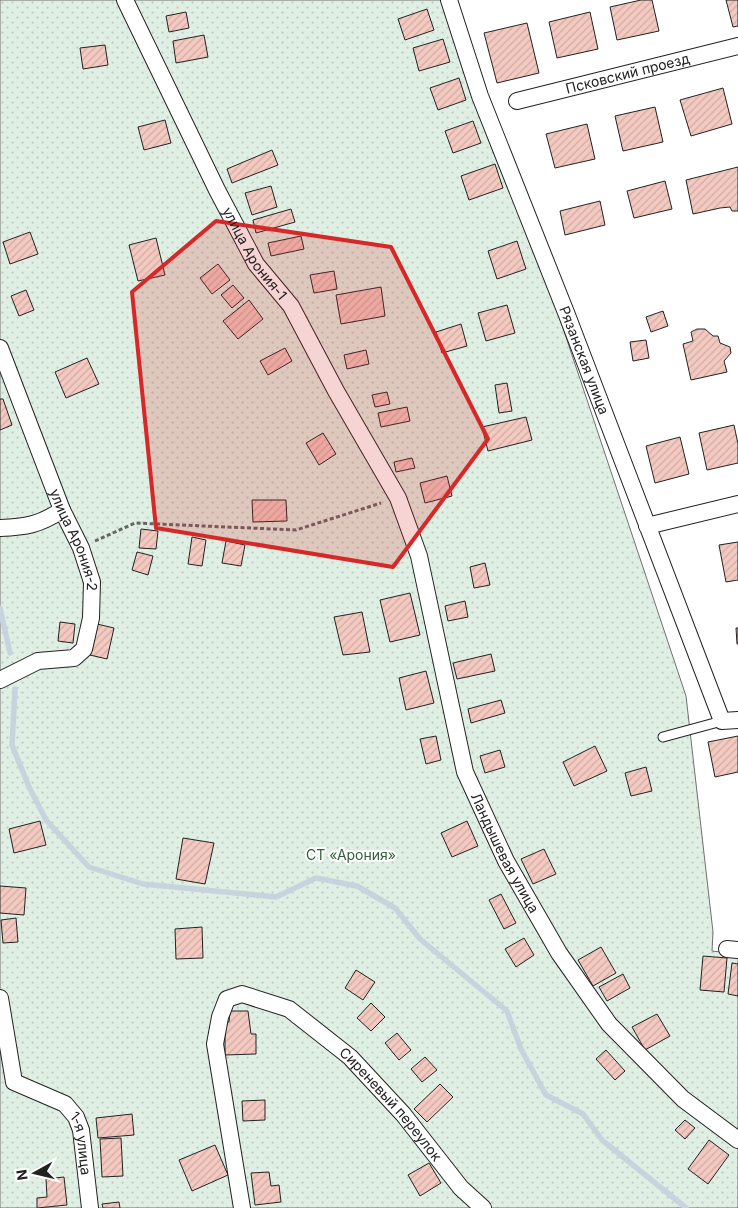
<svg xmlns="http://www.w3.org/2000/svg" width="738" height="1208" font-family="Inter,sans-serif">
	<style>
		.grass { fill: url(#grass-dots); stroke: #6f6f6f }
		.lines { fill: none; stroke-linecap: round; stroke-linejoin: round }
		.stream { stroke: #c7d3dd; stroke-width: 5.5 }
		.building { fill: url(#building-hatch); stroke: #222 }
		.lane-casing { stroke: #222; stroke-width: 11 }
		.street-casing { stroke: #222; stroke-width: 18 }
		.path { stroke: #646464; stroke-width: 3; stroke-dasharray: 4 2.5; stroke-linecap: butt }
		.lane { stroke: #fff; stroke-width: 9 }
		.street { stroke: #fff; stroke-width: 16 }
		.marked { fill: #d62828; fill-opacity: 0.2; stroke: #d62828; stroke-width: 4; stroke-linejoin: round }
		.labels { text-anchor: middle; stroke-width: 4; stroke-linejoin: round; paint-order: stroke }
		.street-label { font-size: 14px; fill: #222; stroke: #fff }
		.park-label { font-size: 14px; fill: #2f5e38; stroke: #fff }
	</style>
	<defs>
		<pattern id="grass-dots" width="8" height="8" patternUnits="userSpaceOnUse" patternTransform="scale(1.25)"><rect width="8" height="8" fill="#e0efe3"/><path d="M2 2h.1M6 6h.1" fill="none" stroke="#c0cdc2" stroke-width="1.8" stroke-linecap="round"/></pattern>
		<pattern id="building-hatch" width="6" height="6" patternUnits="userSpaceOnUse" patternTransform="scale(1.25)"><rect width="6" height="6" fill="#f3c9c0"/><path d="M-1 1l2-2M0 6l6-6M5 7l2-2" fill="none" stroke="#d0aca5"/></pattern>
	</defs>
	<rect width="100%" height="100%" fill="#fff"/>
	<path class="grass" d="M0,0h441l19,20 226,676 27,236 -1,19 26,3v254h-738z"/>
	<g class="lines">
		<path class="stream" d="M0,608l10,45
			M15,689l-3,56 17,42 17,33 43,47 54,17 133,13 40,-19 41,8 38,22 25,31 87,72 14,38 25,46 37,19 19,26 84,68"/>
	</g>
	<path class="building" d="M641,0h11l7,31 -42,9 -7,-33z
		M726,0h12v26l-5,1z
		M427,9l7,21 -29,10 -7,-21z
		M186,12l3,16 -20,4 -3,-16z
		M590,12l8,37 -41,9 -8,-36z
		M527,23l12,50 -42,10 -13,-50z
		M204,35l4,22 -32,6 -3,-22z
		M443,39l7,23 -31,9 -6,-23z
		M105,45l3,20 -25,4 -3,-21z
		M459,78l7,22 -28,10 -8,-22z
		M723,88l9,36 -41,12 -11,-36z
		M655,107l8,35 -40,9 -8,-35z
		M165,120l6,23 -27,7 -6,-23z
		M473,121l8,22 -28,10 -8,-22z
		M587,124l8,35 -40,9 -9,-34z
		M272,150l6,15 -46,18 -5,-14z
		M495,164l8,24 -34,12 -8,-24z
		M738,167v44h-6l-2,-4 -10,1 -27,6 -7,-34z
		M665,181l7,28 -38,9 -7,-27z
		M271,186l6,21 -25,8 -7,-22z
		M600,201l5,24 -40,10 -5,-24z
		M291,209l4,13 -39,11 -3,-13z
		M30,232l8,22 -28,10 -7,-22z
		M301,236l3,13 -33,7 -3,-13z
		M156,238l9,37 -27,6 -9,-36z
		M517,241l9,28 -29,10 -9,-28z
		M218,264l12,16 -18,14 -12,-16z
		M334,271l3,18 -23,4 -4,-18z
		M233,285l11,13 -12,10 -11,-13z
		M381,287l4,29 -44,8 -5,-29z
		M26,290l8,20 -15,6 -8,-20z
		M249,300l14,19 -25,20 -15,-18z
		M507,305l8,28 -29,8 -8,-28z
		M663,311l5,15 -17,6 -5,-15z
		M461,324l6,22 -25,7 -6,-21z
		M697,329h8l8,7h5l2,7 10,4 1,6 -7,8 3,11 -36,8 -8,-36 10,-3 -2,-9z
		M646,340l3,18 -16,3 -3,-19z
		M285,348l7,13 -24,14 -8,-14z
		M366,350l3,14 -22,5 -3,-14z
		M87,358l12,26 -33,14 -11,-26z
		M507,383l5,28 -13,2 -4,-28z
		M387,392l3,12 -15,3 -3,-12z
		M0,399h3l9,26 -12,5z
		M407,407l3,14 -29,6 -3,-14z
		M526,417l6,23 -44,11 -6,-24z
		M734,425l4,19v19l-31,7 -8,-37z
		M323,433l13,21 -17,11 -13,-22z
		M680,437l9,37 -34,9 -9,-37z
		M412,458l3,10 -19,4 -2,-10z
		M447,476l5,20 -27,7 -5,-20z
		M252,500h34l1,21 -34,1z
		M141,529l17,2 -2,18 -17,-1z
		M192,537l14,3 -4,26 -14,-2z
		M226,541l19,4 -4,21 -19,-3z
		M738,542v38l-12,2 -7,-37z
		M137,552l16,4 -5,19 -16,-5z
		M485,563l5,22 -16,3 -4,-21z
		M410,593l10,42 -30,7 -10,-42z
		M465,601l3,16 -20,4 -3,-15z
		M362,612l8,40 -27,3 -9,-38z
		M60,622l15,2 -2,19 -15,-2z
		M97,624l17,4 -7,31 -17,-4z
		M736,628h2v16h-1z
		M491,654l4,17 -38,8 -4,-16z
		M426,671l8,32 -28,7 -7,-32z
		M501,700l4,13 -34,10 -3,-14z
		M436,736l5,24 -15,4 -6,-25z
		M738,736v36l-23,5 -7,-35z
		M595,746l12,25 -33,15 -11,-24z
		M500,750l5,17 -20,6 -5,-17z
		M646,767l6,24 -21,5 -6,-23z
		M40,821l6,24 -32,8 -5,-24z
		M467,821l11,25 -26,11 -11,-24z
		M183,838l31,5 -9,41 -29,-5z
		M544,849l12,25 -23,10 -12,-25z
		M0,886l26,2 -2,27 -24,-2z
		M501,894l15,29 -12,6 -15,-29z
		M16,918l2,24 -15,1 -2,-23z
		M202,927l1,31 -27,1 -1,-30z
		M524,938l10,17 -18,12 -11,-18z
		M601,947l15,26 -23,13 -15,-26z
		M703,956l24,2 -3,34 -24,-2z
		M732,963l6,1v32l-10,-2z
		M356,970l19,12 -12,18 -18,-12z
		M623,974l7,14 -23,13 -8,-14z
		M371,1003l14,14 -14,14 -14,-13z
		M230,1011h18l3,23h5v20l-31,1v-33h4z
		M657,1014l13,22 -25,14 -13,-23z
		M397,1033l14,17 -12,10 -14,-17z
		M606,1050l19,21 -10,9 -19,-21z
		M425,1057l12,13 -15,12 -11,-13z
		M440,1084l13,13 -26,25 -13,-13z
		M265,1100v20l-22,1 -1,-20z
		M132,1114l2,21 -36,3 -2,-20z
		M685,1120l10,8 -10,11 -10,-9z
		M121,1138l2,38 -21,1 -2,-38z
		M709,1140l20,15 -21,29 -20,-15z
		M215,1145l13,30 -36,16 -13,-31z
		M429,1163l12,20 -21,13 -12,-21z
		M269,1172l2,14 8,-1 2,17 -26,3 -4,-32z
		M64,1177l3,28 -30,3v-10l10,-1 -1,-18z
		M119,1202l1,6h-17l-1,-4z"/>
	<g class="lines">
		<defs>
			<path id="lane" d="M663,737l59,-16"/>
			<g id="street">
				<path id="s1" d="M125,0l92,190 39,74 35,42 45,85 62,107 21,58 46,216 41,89 53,92 50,71 74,75 55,41"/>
				<path id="s2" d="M449,0l31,96 87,219 155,406 16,-1"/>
				<path id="s3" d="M517,101l221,-55"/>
				<path id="s4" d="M0,348l62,162 19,38 11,34 -1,36 -7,31 -10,9 -36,3 -38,19"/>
				<path d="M647,526l91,-22"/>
				<path d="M0,528c26,-1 39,-3 62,-18"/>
				<path d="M727,949l11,1"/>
				<path id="s5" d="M0,998l14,84 51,22 11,13 5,13 9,78"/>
				<path id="s6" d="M242,1208l-27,-164 5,-27 7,-18 15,-5 47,15 61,48 53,57 58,74 22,20"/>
			</g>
		</defs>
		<use href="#lane" class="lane-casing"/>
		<use href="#street" class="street-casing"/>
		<path class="path" d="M95,541l40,-18 161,7 85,-27"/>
		<use href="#lane" class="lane"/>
		<use href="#street" class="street"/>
	</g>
	<path class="marked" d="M216,221l175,26 97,192 -95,128 -237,-39 -24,-236z"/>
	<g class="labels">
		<g class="street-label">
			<text dy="5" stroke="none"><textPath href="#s3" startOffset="114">Псковский проезд</textPath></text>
			<text dy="5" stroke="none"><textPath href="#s1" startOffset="285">улица Арония-1</textPath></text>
			<text dy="5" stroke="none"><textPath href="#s2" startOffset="385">Рязанская улица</textPath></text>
			<text dy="5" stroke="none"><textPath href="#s4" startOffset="206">улица Арония-2</textPath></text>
			<text dy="5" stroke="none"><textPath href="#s1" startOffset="942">Ландышевая улица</textPath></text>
			<text dy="5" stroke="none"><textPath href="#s6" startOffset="418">Сиреневый переулок</textPath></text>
			<text dy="5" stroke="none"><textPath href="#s5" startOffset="185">1-я улица</textPath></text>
		</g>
		<g class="park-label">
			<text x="351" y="860">СТ «Арония»</text>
		</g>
	</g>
	<g transform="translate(35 1173) rotate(262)" stroke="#ffffff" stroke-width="4" paint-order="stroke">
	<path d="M0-4L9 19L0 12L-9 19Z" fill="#222222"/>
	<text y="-8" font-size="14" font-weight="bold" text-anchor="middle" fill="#222222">N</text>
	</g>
</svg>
